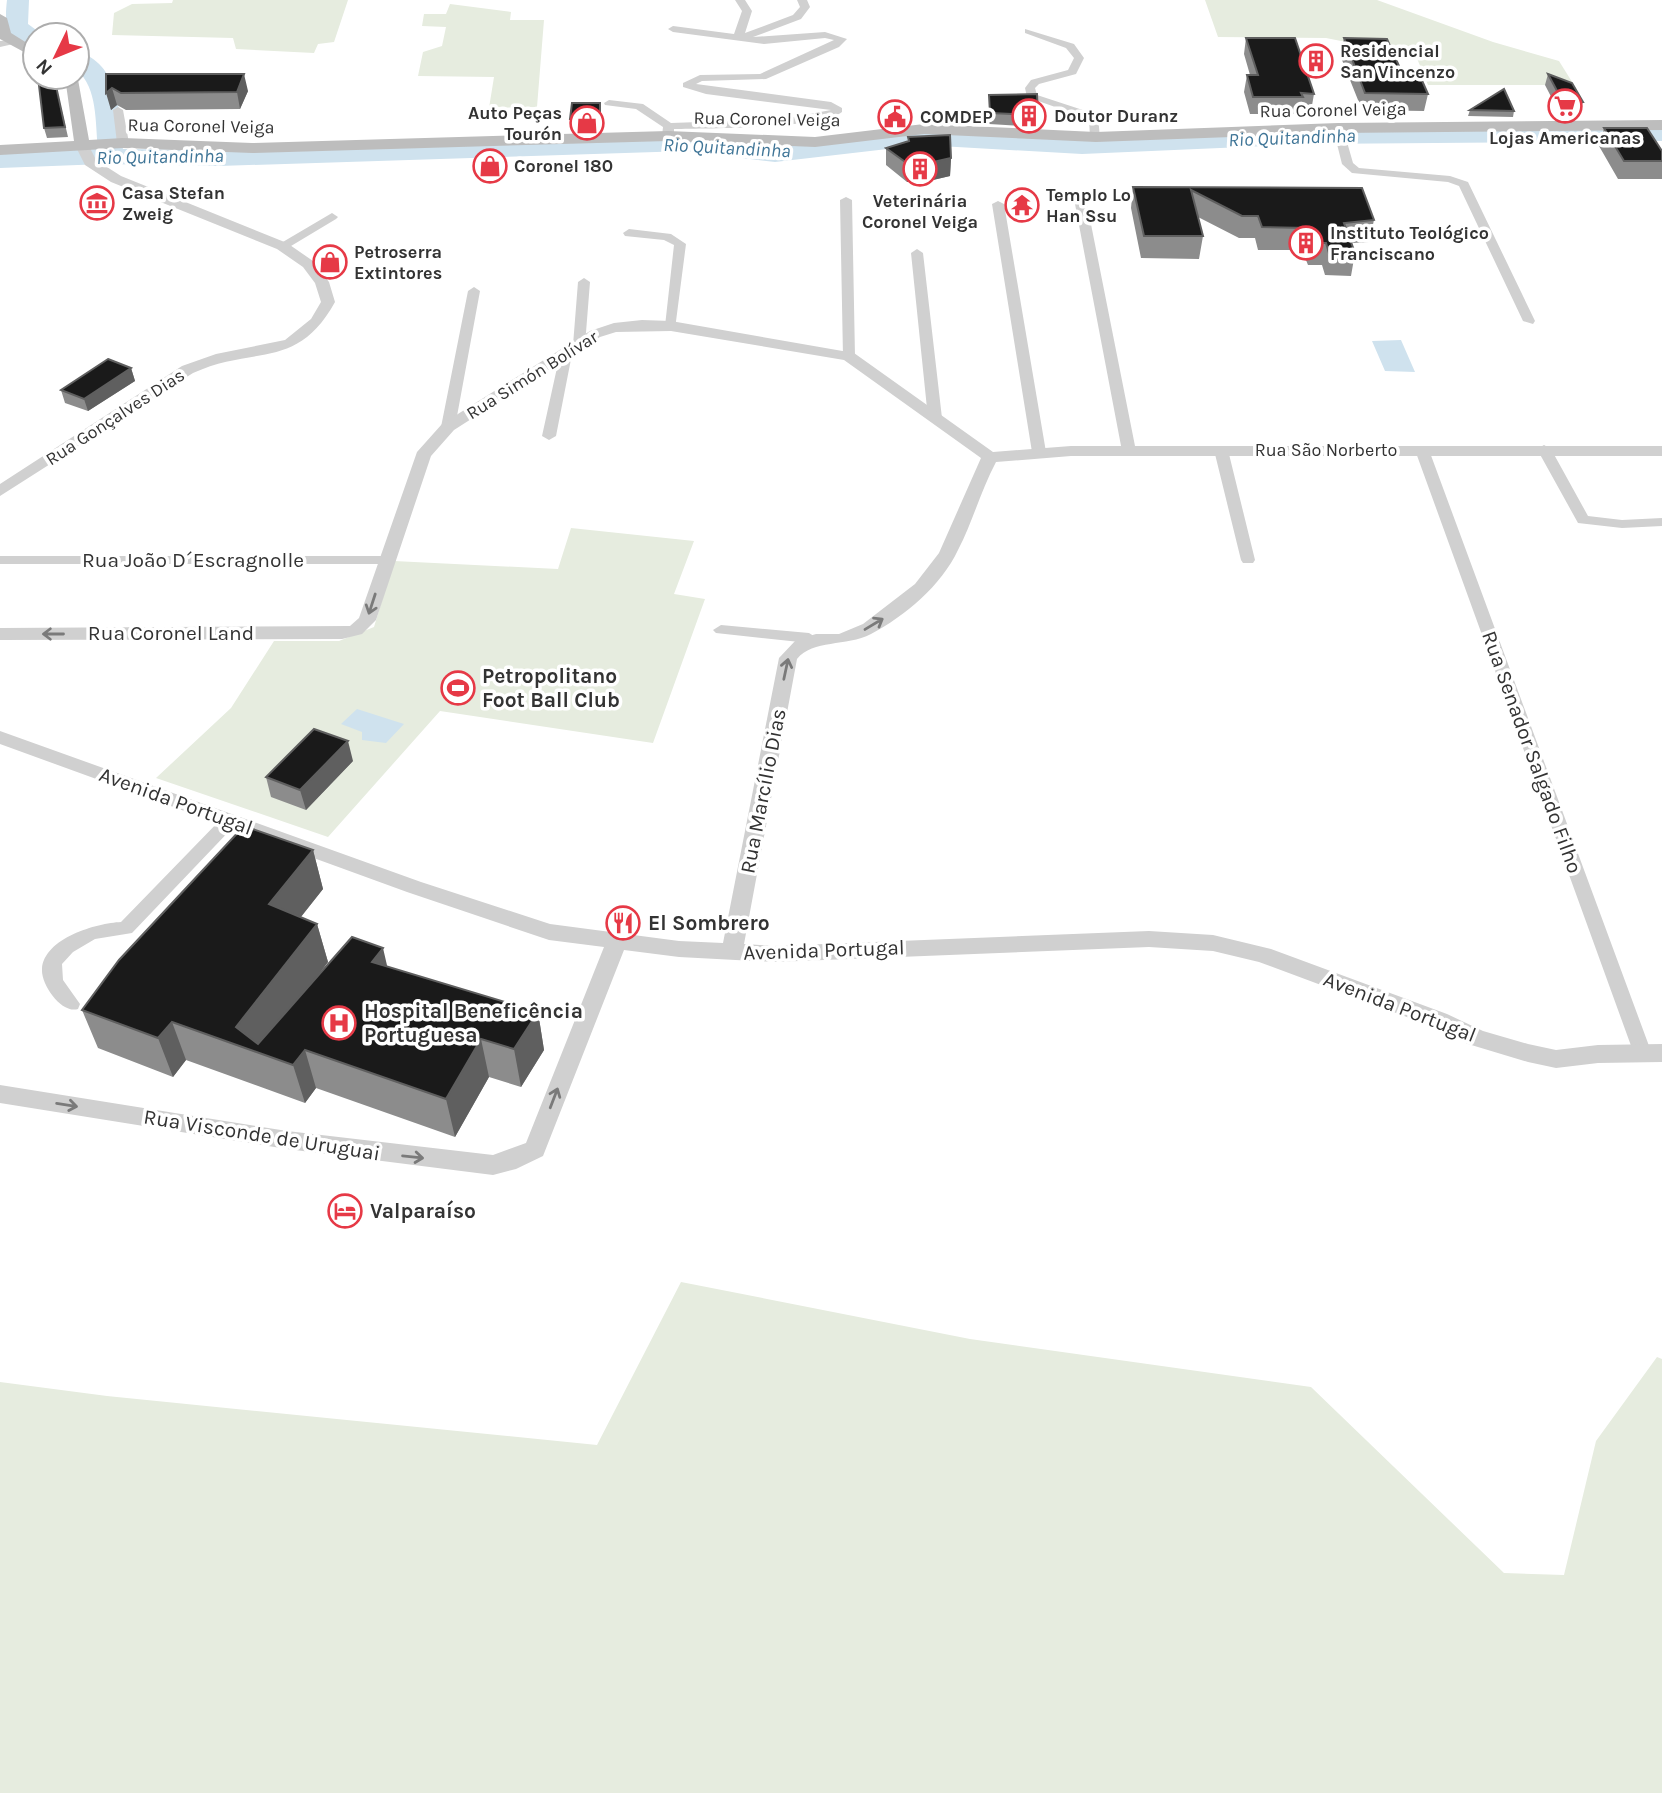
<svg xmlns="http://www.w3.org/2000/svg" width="1662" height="1793" font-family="Karla,sans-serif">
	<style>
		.green { fill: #e6ecdf }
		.water { fill: #cfe2ee }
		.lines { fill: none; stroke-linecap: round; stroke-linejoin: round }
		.river { fill: #cfe2ee; fill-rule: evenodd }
		.minor { fill: #d0d0d0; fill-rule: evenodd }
		.tertiary { fill: #d0d0d0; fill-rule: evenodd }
		.secondary { fill: #bdbdbd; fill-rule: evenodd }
		.wall { fill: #8c8c8c }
		.shaded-wall { fill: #5f5f5f }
		.building { fill: #1a1a1a; stroke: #5f5f5f; stroke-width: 2 }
		.oneway { stroke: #7a7a7a }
		.labels { text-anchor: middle; stroke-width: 7; stroke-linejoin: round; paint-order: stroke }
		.far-poi-label { font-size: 18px; font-weight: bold; fill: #333; stroke: #fff; text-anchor: start }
		.far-street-label { font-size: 18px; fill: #333; stroke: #fff }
		.far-water-label { font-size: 19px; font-style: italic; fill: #3f7597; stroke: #fff }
		.street-label { font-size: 21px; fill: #333; stroke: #fff }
		.poi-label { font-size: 21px; font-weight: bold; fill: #333; stroke: #fff; text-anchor: start }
	</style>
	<rect width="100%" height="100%" fill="#fff"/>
	<path class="green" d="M173,0h175l-14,42 -16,2 -4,9 -78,-4 -3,-11 -121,-3 2,-22 18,-9 40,-1z
		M1205,0h172l116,42 66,19 15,24h-146l-12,-29 -90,-18 -108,-1z
		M450,4l61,8 -1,8h34l-7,87 -48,1 5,-31 -76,-1 5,-24 19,-6 4,-19 -24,-1 2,-12h22z
		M571,528l123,13 -20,53 31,5 -52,144 -213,-32 -112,126 -172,-59 75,-70 43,-67h65l35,-14 20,-66 164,8z
		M681,1282l289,57 341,48 193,186 60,2 32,-134 61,-84 5,2v434h-1662v-411l107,14 490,49z"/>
	<path class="water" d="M1401,340l14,32 -30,-1 -13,-30z
		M357,709l47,15 -18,19 -24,-3v-8l-21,-8z"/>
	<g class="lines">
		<path class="river" d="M7,0h22l-1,24 15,11h-8v12c-29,-7 -31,-20 -28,-47z
			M77,52c42,10 43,62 46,97l96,1 468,-15 88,11 147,-17 160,9 230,-10 350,-3v16l-350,3 -230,10 -160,-9 -147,17 -88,-11 -468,15 -115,-2 -104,4v-16l98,-3c-3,-27 0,-60 -21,-79z"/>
		<path class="minor" d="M735,0h10l7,11 -7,22 48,-18 7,-8 -3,-7h10l3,7 -9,12 -48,18 72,-5 22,7 -8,8 -73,32 -64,2 -6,3 135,18 11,6v4c-21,17 -136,16 -168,17v7l-6,3 -6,-3 1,-9 -27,-18 -31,-4 -1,-2 5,-3 34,4 28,19 112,-4 48,-9 -125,-16 -23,-7v-4l17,-8 60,-1 74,-34 -9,-2 -61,6 -91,-12 -5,-3 5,-3 61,8 8,-23z
			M1025,29l49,15 10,14 -8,16 -37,10 -4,4 2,7 61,20 2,24 -10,-2 -1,-18 -62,-22 -2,-9 6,-8 37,-10 6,-12 -8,-10 -41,-15z
			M0,41l13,-1 5,3 -18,4z
			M118,107l5,3 6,33 -6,3 -6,-3 -4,-33z
			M1338,125l5,3 10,35 6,5 91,8 18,6 67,139 -2,3 -10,-3 -64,-135 -11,-4 -96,-9 -10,-9 -9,-36z
			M846,197l6,3 3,156 -6,4 -6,-4 -3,-156z
			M998,201l6,3 42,248 -7,4 -7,-4 -40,-248z
			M1081,201l6,3 49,247 -7,4 -7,-4 -47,-247z
			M332,213l6,4 -2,2 -50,30 -10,-3z
			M629,229l42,5 15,10 -11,85 -10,-3 9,-81 -10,-5 -39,-4 -2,-3z
			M917,249l6,4 19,165 -7,4 -7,-4 -17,-165z
			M584,278l6,4 -5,63 -6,4 -6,-4 5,-63z
			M474,287l6,4 -25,136 -7,4 -7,-4 27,-136z
			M566,350l6,4 -16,82 -7,4 -7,-4 18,-82z
			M1544,445l7,4 37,67 34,4 40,-2v8l-40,2 -44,-5 -41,-74z
			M1221,446l7,4 27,110 -2,3h-10l-2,-3 -27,-110z
			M1422,446l7,4 223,604 -2,5h-14l-2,-5 -219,-604z
			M0,556h386l7,4 -7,4h-386z
			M721,625l88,8 8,5 -8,5 -93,-10 -3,-3z
			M229,815l8,6 -2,4 -103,108 -37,6 -22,13 -11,12 1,16 17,24 -2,5c-16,5 -37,-24 -36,-40 2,-31 55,-46 79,-47l102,-105z"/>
		<path class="tertiary" d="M77,142h10l9,18 25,16 166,67 26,18 16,21 6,20c-38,69 -81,43 -142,71l-193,123v-12l182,-118 34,-12 69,-14 26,-21 10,-17 -6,-19 -12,-16 -26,-18 -166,-67 -26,-17 -10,-20z
			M642,320l29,1 183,32 139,99 78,-6h591v10h-591l-75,6c-15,28 -23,59 -38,88 -17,36 -53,66 -87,84 -25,13 -58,5 -74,25l-53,285 30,2 375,-15 64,4 58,14 176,65 36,17 45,13 28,6 42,-5 64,-1v18l-64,1 -42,5 -28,-6 -60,-18 -37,-18 -172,-64 -46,-11 -64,-4 -375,15 -95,-5 -55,-7 -81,206 -27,13 -23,6 -206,-26 -287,-46v-18l287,46 206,24 33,-12 78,-196 -55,-7 -142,-48 -407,-148v-13l421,151 129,42 129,17 44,2 56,-285 17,-18 20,-6h23l24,-10 52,-40 24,-31 42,-95 -137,-98 -173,-29 -55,1 -16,5 -146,93 -23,26 -55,164 -14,14 -20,5 -342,1v-12l350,-2 9,-8 58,-166 25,-28 148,-93 24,-8z"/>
		<path class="secondary" d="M0,14l7,4 4,15 24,15v10l-35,-19z
			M77,74l12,66 34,-2 129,5 416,-12 147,6 109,-13 172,8 242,-9 324,-3v10l-324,3 -242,9 -172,-8 -109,13 -147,-6 -416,12 -129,-5 -123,7v-10l74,-4 -9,-64h12z"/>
	</g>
	<path class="wall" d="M1246,38l68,56 -3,17h-11v3h-50l-6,-22 3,-17h3l-6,-21z
		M1344,38l59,37 25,19 -4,17 -62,-1 -22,-55z
		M106,74l142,17 -8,18 -114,1 -9,-5 -6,5z
		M1548,74l35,28 -4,12h-19l-15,-29z
		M54,77l14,60 -21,1 -3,-10z
		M989,95l49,20 -1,12 -48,-3z
		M600,103l1,27 -30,1 -1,-12z
		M1470,110l44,1 -1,6 -45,-1z
		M1604,128l58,23v28h-44l-19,-33z
		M908,137l43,21 -1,18 -30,7 -3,-3 -10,2 -21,-17v-17l22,-6z
		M1133,187l229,1 12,32 -5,22 -17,1 3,10 -4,23 -26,-1 -3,-10h-14l-6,-15h-44l-3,-12h-16l-41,-21 5,19 -4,23 -58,-1 -10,-50z
		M131,368l4,13 -47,30 -23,-8 -4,-13z
		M353,761l-47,49 -35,-13 -5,-20z
		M313,850l10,39 -22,28 16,7 11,38 -9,12 69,-7 150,45 6,38 -23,37 -32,-10 -34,60 -139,-49 -11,15 -119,-43 -13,17 -75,-29 -16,-38z"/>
	<path class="shaded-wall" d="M244,74l4,17 -8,18 -3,-17z
		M112,88l5,17 -6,5 -5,-17z
		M951,158l-1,18 -30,7v-18z
		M917,162v18l-10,2 1,-18z
		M131,368l4,13 -47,30 -4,-12z
		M348,741l5,20 -47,49 -6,-20z
		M313,850l10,39 -43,54 -11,-39z
		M317,924l11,38 -69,91 -23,-26z
		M383,948l9,39 -20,-25z
		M538,1012l6,38 -23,37 -7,-38z
		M172,1022l14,38 -13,17 -15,-39z
		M481,1039l8,38 -34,60 -9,-38z
		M305,1050l11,38 -11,15 -12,-38z"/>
	<path class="building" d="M1246,38h49l19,56 -13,-1 2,4h-50l-6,-22h11z
		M1344,38l43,1 16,36 17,1 8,18 -63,-1z
		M106,74h138l-7,18 -116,1 -9,-5 -6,5z
		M1548,74l24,9 11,19h-20z
		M38,77h16l11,50 -21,1z
		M1504,89l10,22 -44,-1z
		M1037,94l1,21 -48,-2 -1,-18z
		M572,103h28v16h-30z
		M1604,128h43l15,23v10h-38z
		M950,135l1,23 -31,7 -3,-3 -9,2 -22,-16 23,-7 -1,-4z
		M1133,187l229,1 12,32 -30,3 11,30h-26l-3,-10h-14l-5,-15 -45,-1 -4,-11h-16l-51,-26 12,46h-59z
		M108,359l23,9 -47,31 -23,-9z
		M314,729l34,12 -48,49 -34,-13z
		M244,826l69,24 -44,54 48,20 -81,103 22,17 94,-107 31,11 -11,14 166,50 -24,37 -33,-10 -35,60 -141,-49 -12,15 -121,-43 -14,16 -76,-28 37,-50z"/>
	<defs><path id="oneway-shaft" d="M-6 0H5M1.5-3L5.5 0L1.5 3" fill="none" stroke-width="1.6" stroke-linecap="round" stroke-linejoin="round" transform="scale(1.75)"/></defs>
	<g class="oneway">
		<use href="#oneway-shaft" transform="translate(372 604) rotate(108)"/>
		<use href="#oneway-shaft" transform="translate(874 624) rotate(-31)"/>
		<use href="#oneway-shaft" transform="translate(53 634) rotate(180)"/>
		<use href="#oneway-shaft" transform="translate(786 669) rotate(-78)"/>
		<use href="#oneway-shaft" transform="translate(554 1098) rotate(-69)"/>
		<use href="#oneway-shaft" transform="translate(67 1105) rotate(9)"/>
		<use href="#oneway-shaft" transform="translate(413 1157) rotate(6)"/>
	</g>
	<defs>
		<symbol id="building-ring" viewBox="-11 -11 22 22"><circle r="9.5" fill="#fff" stroke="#e63946" stroke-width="1.5"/><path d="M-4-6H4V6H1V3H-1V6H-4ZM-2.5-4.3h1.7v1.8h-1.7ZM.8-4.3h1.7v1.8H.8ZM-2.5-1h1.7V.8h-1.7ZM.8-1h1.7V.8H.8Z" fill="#e63946"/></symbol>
		<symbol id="supermarket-ring" viewBox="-11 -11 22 22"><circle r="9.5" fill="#fff" stroke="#e63946" stroke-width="1.5"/><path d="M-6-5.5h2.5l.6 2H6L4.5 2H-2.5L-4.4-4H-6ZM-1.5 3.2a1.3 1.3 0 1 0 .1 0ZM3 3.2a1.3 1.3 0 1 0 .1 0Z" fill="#e63946"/></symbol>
		<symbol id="civic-ring" viewBox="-11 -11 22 22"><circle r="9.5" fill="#fff" stroke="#e63946" stroke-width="1.5"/><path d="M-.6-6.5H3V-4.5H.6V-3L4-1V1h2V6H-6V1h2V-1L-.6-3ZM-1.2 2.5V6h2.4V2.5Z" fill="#e63946"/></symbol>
		<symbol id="shop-ring" viewBox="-11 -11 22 22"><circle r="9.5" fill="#fff" stroke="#e63946" stroke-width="1.5"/><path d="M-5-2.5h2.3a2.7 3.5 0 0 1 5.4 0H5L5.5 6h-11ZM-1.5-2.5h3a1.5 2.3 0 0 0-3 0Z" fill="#e63946"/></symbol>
		<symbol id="museum-ring" viewBox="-11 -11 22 22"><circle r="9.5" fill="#fff" stroke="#e63946" stroke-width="1.5"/><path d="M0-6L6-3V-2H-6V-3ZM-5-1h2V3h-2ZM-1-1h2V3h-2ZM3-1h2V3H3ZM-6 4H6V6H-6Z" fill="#e63946"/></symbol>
		<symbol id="temple-ring" viewBox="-11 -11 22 22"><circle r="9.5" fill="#fff" stroke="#e63946" stroke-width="1.5"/><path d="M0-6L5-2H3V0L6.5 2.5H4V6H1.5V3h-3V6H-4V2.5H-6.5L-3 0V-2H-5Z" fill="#e63946"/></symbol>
		<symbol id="stadium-ring" viewBox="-11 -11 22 22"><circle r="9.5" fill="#fff" stroke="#e63946" stroke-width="1.5"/><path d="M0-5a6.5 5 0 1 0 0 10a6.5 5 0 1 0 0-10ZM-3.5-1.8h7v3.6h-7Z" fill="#e63946"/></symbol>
		<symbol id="restaurant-ring" viewBox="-11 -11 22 22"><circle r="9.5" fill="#fff" stroke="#e63946" stroke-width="1.5"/><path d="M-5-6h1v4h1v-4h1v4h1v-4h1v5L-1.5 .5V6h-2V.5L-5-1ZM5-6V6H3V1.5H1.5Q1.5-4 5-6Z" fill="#e63946"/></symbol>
		<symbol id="hospital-ring" viewBox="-11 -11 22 22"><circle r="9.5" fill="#fff" stroke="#e63946" stroke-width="1.5"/><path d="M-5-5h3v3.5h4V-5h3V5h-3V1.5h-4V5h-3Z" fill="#e63946"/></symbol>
		<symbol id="hotel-ring" viewBox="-11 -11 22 22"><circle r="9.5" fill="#fff" stroke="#e63946" stroke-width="1.5"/><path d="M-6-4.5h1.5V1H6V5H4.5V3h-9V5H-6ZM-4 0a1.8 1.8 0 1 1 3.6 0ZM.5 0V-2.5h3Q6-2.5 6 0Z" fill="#e63946"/></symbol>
	</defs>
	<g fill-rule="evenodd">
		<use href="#building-ring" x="1297" y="42" width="38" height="38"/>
		<use href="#supermarket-ring" x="1546" y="87" width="38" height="38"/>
		<use href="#building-ring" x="1010" y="97" width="38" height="38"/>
		<use href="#civic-ring" x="876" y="98" width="38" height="38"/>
		<use href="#shop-ring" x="568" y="104" width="38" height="38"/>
		<use href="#shop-ring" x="471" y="147" width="38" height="38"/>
		<use href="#building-ring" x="901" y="150" width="38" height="38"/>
		<use href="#museum-ring" x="78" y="184" width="38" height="38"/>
		<use href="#temple-ring" x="1003" y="186" width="38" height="38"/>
		<use href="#building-ring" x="1287" y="224" width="38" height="38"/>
		<use href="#shop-ring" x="311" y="243" width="38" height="38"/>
		<use href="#stadium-ring" x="439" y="669" width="38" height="38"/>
		<use href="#restaurant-ring" x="604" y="904" width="38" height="38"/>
		<use href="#hospital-ring" x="320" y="1004" width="38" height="38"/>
		<use href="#hotel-ring" x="326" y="1192" width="38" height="38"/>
	</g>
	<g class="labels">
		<g class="far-poi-label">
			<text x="1340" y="57">Residencial<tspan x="1340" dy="21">San Vincenzo</tspan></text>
			<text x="562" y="119" text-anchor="end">Auto Peças<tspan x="562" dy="21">Tourón</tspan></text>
			<text x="1054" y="122">Doutor Duranz</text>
			<text x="920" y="123">COMDEP</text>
			<text x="1565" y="144" text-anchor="middle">Lojas Americanas</text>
			<text x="514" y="172">Coronel 180</text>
			<text x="122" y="199">Casa Stefan<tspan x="122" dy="21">Zweig</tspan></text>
			<text x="1046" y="201">Templo Lo<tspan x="1046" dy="21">Han Ssu</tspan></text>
			<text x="920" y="207" text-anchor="middle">Veterinária<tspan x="920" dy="21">Coronel Veiga</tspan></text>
			<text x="1330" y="239">Instituto Teológico<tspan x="1330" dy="21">Franciscano</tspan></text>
			<text x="354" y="258">Petroserra<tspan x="354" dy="21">Extintores</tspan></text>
		</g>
		<g class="far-street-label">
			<text transform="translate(1333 110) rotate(-1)" y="6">Rua Coronel Veiga</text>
			<text transform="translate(767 119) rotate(1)" y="6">Rua Coronel Veiga</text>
			<text transform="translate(201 126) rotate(1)" y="6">Rua Coronel Veiga</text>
			<text transform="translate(532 375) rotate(-32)" y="6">Rua Simón Bolívar</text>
			<text transform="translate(115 417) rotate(-33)" y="6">Rua Gonçalves Dias</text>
			<text x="1326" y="456">Rua São Norberto</text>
		</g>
		<g class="far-water-label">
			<text transform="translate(1292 137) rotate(-2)" y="7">Rio Quitandinha</text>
			<text transform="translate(727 147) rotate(3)" y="7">Rio Quitandinha</text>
			<text transform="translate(160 156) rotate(-1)" y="7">Rio Quitandinha</text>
		</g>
		<g class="street-label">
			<text x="193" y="567">Rua João D´Escragnolle</text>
			<text x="171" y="640">Rua Coronel Land</text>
			<text transform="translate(1532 752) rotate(70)" y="7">Rua Senador Salgado Filho</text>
			<text transform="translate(763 791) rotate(-79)" y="7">Rua Marcílio Dias</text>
			<text transform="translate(176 801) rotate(20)" y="7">Avenida Portugal</text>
			<text transform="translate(824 950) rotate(-2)" y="7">Avenida Portugal</text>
			<text transform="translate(1400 1007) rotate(21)" y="7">Avenida Portugal</text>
			<text transform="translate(262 1135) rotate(9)" y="7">Rua Visconde de Uruguai</text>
		</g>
		<g class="poi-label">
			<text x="482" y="683">Petropolitano<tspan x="482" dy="24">Foot Ball Club</tspan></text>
			<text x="648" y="930">El Sombrero</text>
			<text x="364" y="1018">Hospital Beneficência<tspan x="364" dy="24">Portuguesa</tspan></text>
			<text x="370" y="1218">Valparaíso</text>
		</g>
	</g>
	<g transform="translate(56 56) rotate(227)"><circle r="33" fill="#ffffff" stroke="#adadad" stroke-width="2"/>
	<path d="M0-5L12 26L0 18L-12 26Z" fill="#e63946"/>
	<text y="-10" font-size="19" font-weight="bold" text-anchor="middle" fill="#333333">N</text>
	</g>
</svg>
